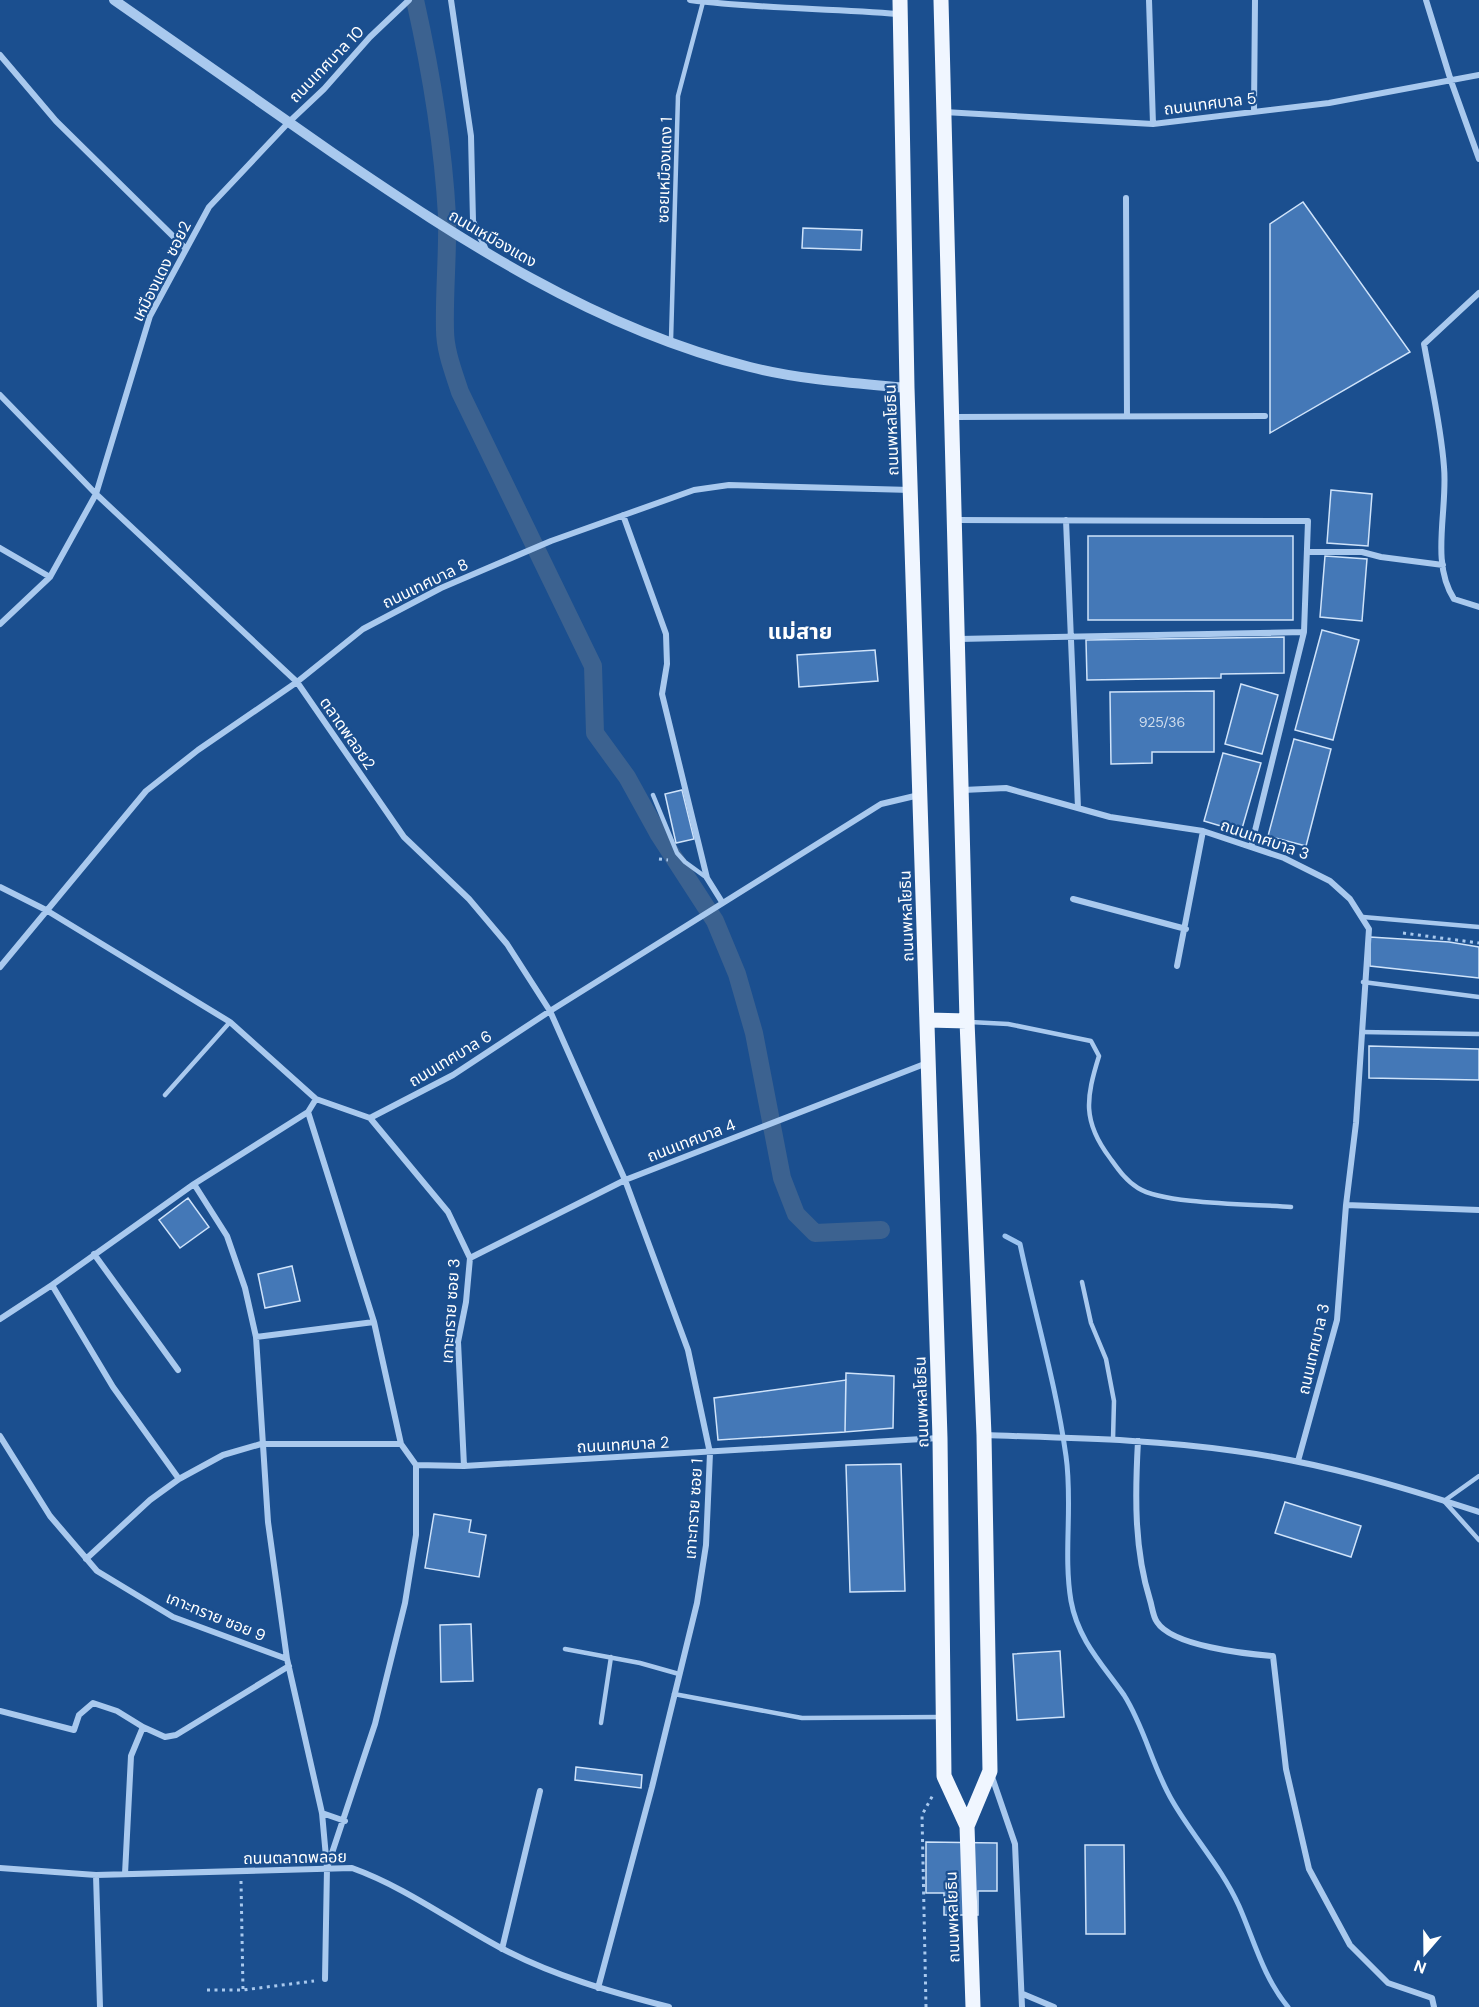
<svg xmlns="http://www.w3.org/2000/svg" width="1479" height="2007" font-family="'DM Sans','Noto Sans Thai',sans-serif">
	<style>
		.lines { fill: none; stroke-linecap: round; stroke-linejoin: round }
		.stream { stroke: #9cc4f0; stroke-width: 5 }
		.canal { stroke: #3c6290; stroke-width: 18 }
		.building { fill: #4478b7; stroke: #cfe3fa; stroke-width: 1.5 }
		.path { stroke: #a9c9ee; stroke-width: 3; stroke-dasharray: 3 4.5; stroke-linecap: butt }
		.service { stroke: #a9c9ee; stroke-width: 4.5 }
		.minor { stroke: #a9c9ee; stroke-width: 6 }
		.tertiary { stroke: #a9c9ee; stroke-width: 10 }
		.primary { stroke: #f0f6ff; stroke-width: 15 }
		.labels { text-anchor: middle; stroke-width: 4.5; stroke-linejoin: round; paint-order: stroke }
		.number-label { font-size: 14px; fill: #d0dded }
		.street-label { font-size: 16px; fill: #fff; stroke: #1b4f8f }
		.district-label { font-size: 22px; font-weight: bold; fill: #fff; stroke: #1b4f8f }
	</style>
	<rect width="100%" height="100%" fill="#1b4f8f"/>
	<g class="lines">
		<path class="stream" d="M1005,1236l15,8c15,71 36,140 46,212 7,48 -3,98 5,145 7,39 32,64 53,94 21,33 29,74 49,107 21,36 49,66 66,104 15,34 24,71 49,101"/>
		<path class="canal" d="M415,0c16,71 28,143 32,216 1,39 -3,76 -2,114 0,21 9,43 15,62l133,274 2,67 32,44 31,56 57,88 22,53 17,59 28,145 14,36 19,19 66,-3"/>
	</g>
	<path class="building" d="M1303,202l107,150 -140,81v-209z
		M803,228l59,2 -1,20 -59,-2z
		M1331,490l41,4 -4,52 -41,-3z
		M1088,536h205v84h-205z
		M1325,556l42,3 -5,62 -42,-4z
		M1322,630l37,10 -26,100 -38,-10z
		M1284,637v36l-63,1v4l-134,2 -1,-40z
		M875,650l3,31 -79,6 -2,-32z
		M1241,684l37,11 -16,59 -37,-10z
		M1214,691v61h-62v11l-41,1 -1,-72z
		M1294,739l37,10 -25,97 -38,-10z
		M1223,753l38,10 -20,69 -37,-11z
		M682,790l12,49 -18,4 -11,-49z
		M1370,937l79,5 30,5v31l-109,-12z
		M1369,1046l110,3v31l-110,-2z
		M188,1198l21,29 -29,21 -21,-28z
		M292,1266l8,35 -35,7 -7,-34z
		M846,1373l48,3 -1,52 -48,4z
		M846,1380l-1,52 -127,8 -4,-42z
		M901,1464l4,127 -55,1 -4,-127z
		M1285,1502l76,24 -10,31 -76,-24z
		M434,1514l37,6 -2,12 17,3 -7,42 -54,-9z
		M471,1624l2,57 -32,1 -1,-57z
		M1060,1651l4,66 -47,3 -4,-66z
		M576,1767l66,8 -1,13 -66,-8z
		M926,1842l71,1v48h-19v24h-34v-22h-18z
		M1085,1845h39l1,89h-39z"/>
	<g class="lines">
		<path class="path" d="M659,859l9,1
			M1403,933l76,10
			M241,1881l2,109
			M207,1990h36l71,-9
			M926,2007l-4,-192 12,-22"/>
		<path class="service" d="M671,340l7,-244 25,-94
			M653,795l24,58 8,9 22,16
			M1363,917l116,10
			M1363,982l116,15
			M970,1022l38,2 83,17 8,15c-13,42 -17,65 11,102 8,11 16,23 28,30 27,17 118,16 153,19
			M1362,1032l117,2
			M165,1095l65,-73
			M1082,1282l9,41 15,36 8,42 -1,38
			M1479,1476l-35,25 35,39
			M565,1649l75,14 39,11
			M674,1694l128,24 138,-1
			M601,1723l10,-66"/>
		<path class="minor" d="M451,0l20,136 2,85 13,29
			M690,0c69,9 139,8 208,14
			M1149,0l4,124
			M1426,0l25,81 28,78
			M0,55l56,66 130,128
			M1254,111l1,-111
			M944,112l209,12 176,-21 150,-28
			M1126,198l1,218
			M1479,293l-55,51c7,40 17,82 20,123 4,43 -14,95 10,132l25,8
			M0,395l96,99 201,188 107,155 65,62 38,45 43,67 75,169 63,170 22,103 -4,92 -9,58 -45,184 -54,201
			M954,417l311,-1
			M623,515l43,119 1,30 -5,30 45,184 15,24
			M956,520l352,1 -4,111 -53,215
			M1066,520l12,288
			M0,548l50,29
			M1307,552h55l19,5 62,8
			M0,624l50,-47 46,-83 54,-178 59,-109 80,-85 35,-33 46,-52 39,-37
			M959,639l345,-7
			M963,790l43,-2 104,29 93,14 81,27 46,23 20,18 19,30 -13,194 -10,82 -9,115 -39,141
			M0,887l46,23 184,112 86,77 54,19 83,-43 97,-64 331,-207 38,-9
			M1073,899l113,30
			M1177,966l26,-135
			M0,967l146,-176 52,-41 99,-68 66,-53 78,-41 110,-47 143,-51 35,-5 182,5
			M308,1112l66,210 27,122 15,21v70l-11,68 -30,121 -48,144
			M370,1118l78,94 22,46 -4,44 -8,40 6,124
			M194,1184l33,52 18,52 11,49 12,185 19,137
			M1346,1205l133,5
			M94,1254l84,116
			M470,1258l155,-78 302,-117
			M52,1285l61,102 66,92 44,-24 38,-11h140
			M0,1319l52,-34 142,-101 114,-72 8,-13
			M256,1337l118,-15
			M984,1435c84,3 168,4 251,16 83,11 165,35 244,61
			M0,1436l50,80 47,55 76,46 114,42 35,154 5,55 -2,111
			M1138,1441c-3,54 -4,108 12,159 2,6 3,17 7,22 15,24 89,32 116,34l13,113 23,100 41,76 38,38 44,15 2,9
			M416,1465l48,1 475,-28
			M86,1559l64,-59 29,-21
			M0,1711l74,19 5,-15 14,-12 24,8 26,16 -12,29 -6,118
			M143,1727l22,10 11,-2 113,-69
			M991,1774l24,70 7,163
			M322,1813l23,8
			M0,1868l96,7 256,-7c53,19 100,54 149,80 53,28 110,44 168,59
			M96,1875l4,132
			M502,1949l38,-158
			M1023,1994l31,13"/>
		<path class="tertiary" d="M114,0c73,51 146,102 219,153 129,88 263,176 417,214 51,13 105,16 157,21"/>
		<path class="primary" d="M900,0l7,388 33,1050 4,338 23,50 6,181
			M941,0l26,1021 17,414 6,336 -23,55
			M928,1020l39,1"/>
	</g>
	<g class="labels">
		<g class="number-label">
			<text x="1162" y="727">925/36</text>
		</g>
		<g class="street-label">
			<text transform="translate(326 64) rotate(-46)" y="6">ถนนเทศบาล 10</text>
			<text transform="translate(1210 103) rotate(-7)" y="6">ถนนเทศบาล 5</text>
			<text transform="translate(664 170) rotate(-88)" y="6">ซอยเหมืองแดง 1</text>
			<text transform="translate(493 238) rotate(30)" y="6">ถนนเหมืองแดง</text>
			<text transform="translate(161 271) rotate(-63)" y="6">เหมืองแดง ซอย2</text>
			<text transform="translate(891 430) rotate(-92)" y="6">ถนนพหลโยธิน</text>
			<text transform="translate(425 583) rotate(-26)" y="6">ถนนเทศบาล 8</text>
			<text transform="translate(348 733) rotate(55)" y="6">ตลาดพลอย2</text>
			<text transform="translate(1265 839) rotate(19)" y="6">ถนนเทศบาล 3</text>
			<text transform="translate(906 916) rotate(-92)" y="6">ถนนพหลโยธิน</text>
			<text transform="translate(450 1058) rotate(-31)" y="6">ถนนเทศบาล 6</text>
			<text transform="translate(691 1140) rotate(-21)" y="6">ถนนเทศบาล 4</text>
			<text transform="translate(450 1311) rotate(-86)" y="6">เกาะทราย ซอย 3</text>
			<text transform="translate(1313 1349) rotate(-77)" y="6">ถนนเทศบาล 3</text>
			<text transform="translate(921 1402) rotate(-92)" y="6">ถนนพหลโยธิน</text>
			<text transform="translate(623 1444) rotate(-3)" y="6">ถนนเทศบาล 2</text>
			<text transform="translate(693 1509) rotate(-86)" y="6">เกาะทราย ซอย 1</text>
			<text transform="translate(216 1616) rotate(22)" y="6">เกาะทราย ซอย 9</text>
			<text transform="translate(295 1857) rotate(-1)" y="6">ถนนตลาดพลอย</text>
			<text transform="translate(952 1917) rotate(-92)" y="6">ถนนพหลโยธิน</text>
		</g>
		<g class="district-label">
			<text x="800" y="639">แม่สาย</text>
		</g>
	</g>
	<g transform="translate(1425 1953) rotate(200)" stroke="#1b4f8f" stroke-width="4.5" paint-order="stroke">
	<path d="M0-4.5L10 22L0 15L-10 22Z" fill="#ffffff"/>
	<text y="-9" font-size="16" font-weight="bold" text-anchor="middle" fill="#ffffff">N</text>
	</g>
</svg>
